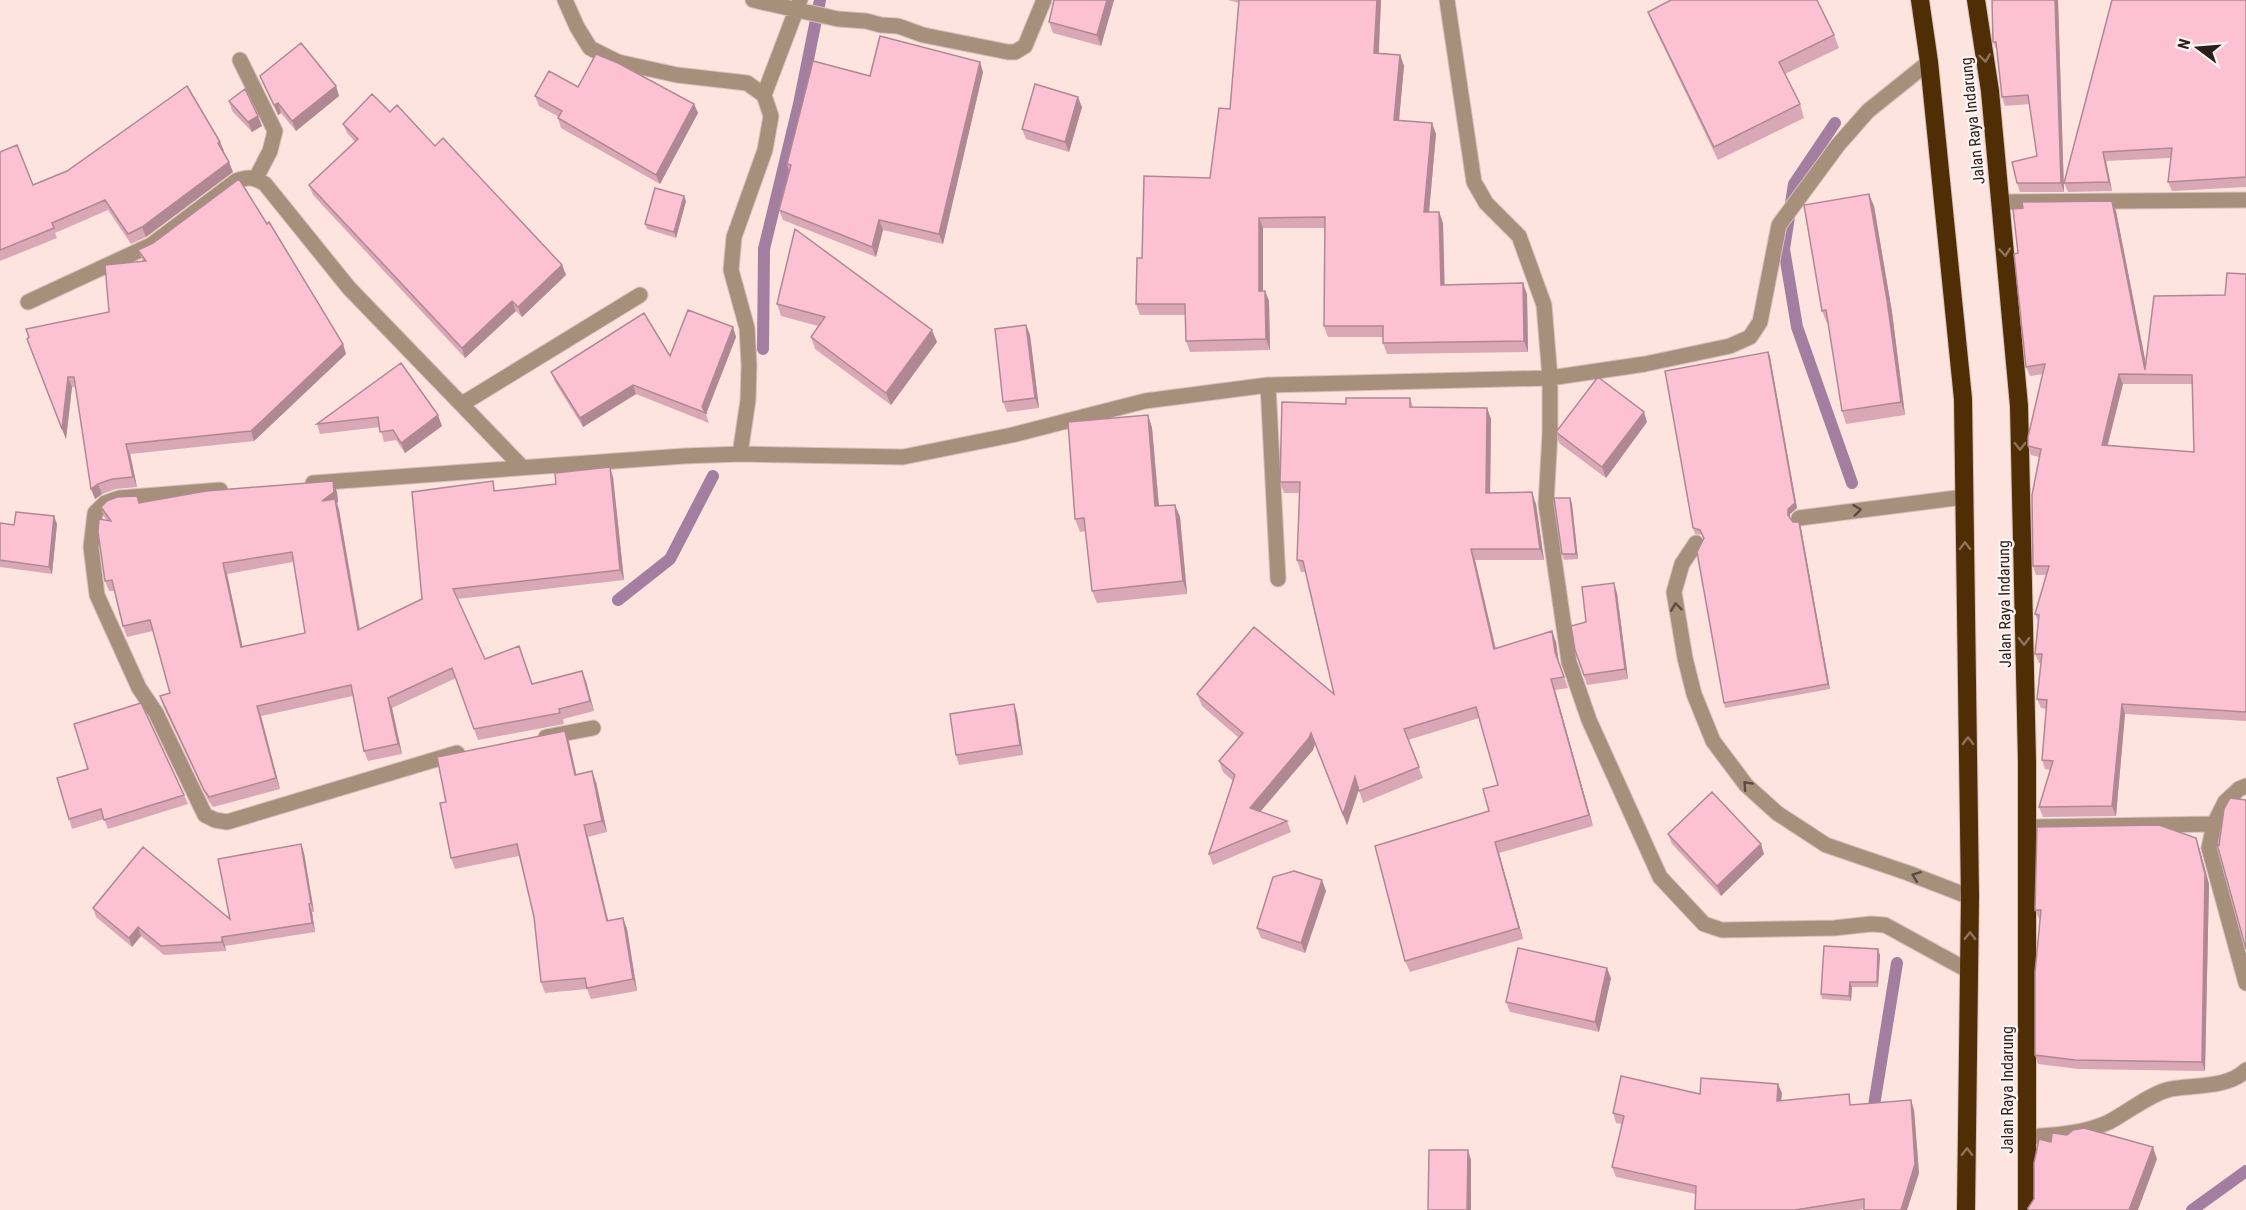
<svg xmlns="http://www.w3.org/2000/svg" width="2246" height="1210" font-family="'Roboto Condensed',sans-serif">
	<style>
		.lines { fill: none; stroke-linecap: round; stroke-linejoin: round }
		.stream { stroke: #a47ea0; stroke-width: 12 }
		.minor-casing { stroke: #d8c0bc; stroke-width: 17 }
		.highway-casing { stroke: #d8c0bc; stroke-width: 20 }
		.minor { stroke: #a6907b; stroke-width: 15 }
		.highway { stroke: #4f2d05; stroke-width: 18 }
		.wall { fill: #d9a7b6; fill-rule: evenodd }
		.shaded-wall { fill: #b08894 }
		.building { fill: #fcc2d4; stroke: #b08894; stroke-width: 1.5; fill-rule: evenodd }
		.oneway { stroke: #8d7359 }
		.oneway2 { stroke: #5c4b41 }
		.labels { text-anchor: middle; stroke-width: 4.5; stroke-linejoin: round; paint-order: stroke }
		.street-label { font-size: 16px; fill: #2b1d1a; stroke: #fff6f4 }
	</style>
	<rect width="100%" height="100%" fill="#fee4df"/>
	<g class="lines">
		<path class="stream" d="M1835,123l-41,61 -10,65 13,78 55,156
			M763,349l1,-100 35,-145 21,-104
			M618,600l52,-41 43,-83
			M1872,1118l25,-155
			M2192,1210l54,-39"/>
		<defs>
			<path id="minor" d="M565,0l12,27 13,21 28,14 59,13 70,8 17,12 7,21 -6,34 -31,87 -3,33 16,58 2,37 -1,35 -8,54
				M753,0l85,19 28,2 15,4 17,1 25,9 85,17h7l10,-6 19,-46
				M1447,0l27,182 12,21 33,33 25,69 6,73v55l-4,71 23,158 20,58 71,157 44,47 18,6 112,-2 37,-4 14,1 84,46
				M240,60l35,71 -5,20 -14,27
				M764,95l36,-95
				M2000,202l246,-2
				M28,302l123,-57 85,-64c12,-5 18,-4 29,3l84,104 173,179
				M1268,385l10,194
				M462,404l178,-109
				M313,483l371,-27 56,-2 163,3 109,-22 133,-34 123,-16 282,-7 95,-14 85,-18 20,-9 10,-15 19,-97 59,-80 30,-34 61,-49
				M220,490l-101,8 -14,5 -10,10 -4,34 6,48 42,93 17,25 49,102 10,5 12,2 230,-69
				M1799,518l165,-21
				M1696,543l-14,21 -8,28 11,66 9,36 19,47 33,44 31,28 49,32 82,28 62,24
				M546,737l47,-9
				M2246,786l-7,3 -14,13 -11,22 -5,24 37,135
				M2027,827l187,-3
				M2027,1137c28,-2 56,-3 82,-15 17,-9 44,-30 62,-33 21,-4 58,-1 75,-19"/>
			<path id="highway" d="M1920,0l9,62 34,337 7,498 -4,313
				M1976,0l14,91 29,315 8,355v449"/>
		</defs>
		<use href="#minor" class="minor-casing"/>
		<use href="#highway" class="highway-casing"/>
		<use href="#minor" class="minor"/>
		<use href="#highway" class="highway"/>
	</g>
	<path class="wall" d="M1114,0l-13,46 -48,-13 -4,-11z
		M1228,0h153l-2,53 21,2 4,11 -5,54 37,14 -7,78h10l4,11 1,62 83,9 1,58 -141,2 -4,-11v-6h-55l-4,-11 1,-98h-62v63h2l4,10 1,49 -80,2 -4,-11 -1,-26h-45l-4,-11 6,-46 68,-80 20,-69 9,-106z
		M2058,0l6,192h-44l-3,-9 20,-27 -7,-52 -25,2 -3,-9 -5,-46 -4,-9z
		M2246,0v187l-74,4 -4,-9 3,-24 -65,3 6,30 -44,1 -4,-9z
		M1648,12l186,23 5,13 -54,26 15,30 4,14 -86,42 -65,-135z
		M983,72l-40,172 -60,-14 -7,27 -93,-37 -4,-10 10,-39 -2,-7 83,-88z
		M260,76l76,10 3,10 -43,35 -15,-18 -3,2 -14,-29z
		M578,87l116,17 4,9 -38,71 -99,-56 -3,-10 1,-1 -20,-11 -4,-10z
		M229,101l33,25 -10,6 -20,-21z
		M1082,107l-13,45 -43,-13 -4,-10z
		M390,112l45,34 127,119 4,10 -44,42 -6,-6 -51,47 -152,-163 -4,-10 46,-43 -8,-9 -4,-9z
		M224,151l-1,1 10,20 -87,65 -15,7 -23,-34 -53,23 2,5 -57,23v-109l33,33z
		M686,201l-10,37 -29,-9 -2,-5z
		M2112,201l4,10 30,154 79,-70 21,-21v447l-121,-7 -9,102 -73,1 -4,-10 11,-37 -5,-1 -3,-9 4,-51 -5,-1 -4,-9 4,-36h-2l-4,-9 3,-33 -3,-7 11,-39h-10l-3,-9 6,-109 -8,-2 -3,-9 15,-72 -13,2 -4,-9 -8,-114zM2123,384h69l2,68 -86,-7z
		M1874,206l18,106 13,103 -59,9 -4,-13 -14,-88h-1l-5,-12z
		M267,224l76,120 3,10 -92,87 -124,13 7,33 -21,2 -14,5 -7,5 -19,-112h-4l-6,52 -39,-100 82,-27 34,-50 -5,-12z
		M777,304l160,38 -46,63 -76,-56 -4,-12 7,-11 -37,-10z
		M1026,325l4,10 9,73 -32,4 -4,-10z
		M733,327l3,10 -30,77 3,9 -73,-29 -53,33 -28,-45 -4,-10 119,-16z
		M1768,352l2,5 27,151 -7,6v4l3,4h6l2,6 29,161 -105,19 -1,-5 -21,-164 -1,-4 -7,-1 -2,-6z
		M401,363l41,63 -37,27 -9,-13 -12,2 -4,-15 -60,7 -3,-10z
		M1410,398l3,9 74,1 4,11 -1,74 46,11 8,56h-69l21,89 56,-18 4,11 3,22 9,24 -13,2 38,136 -94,27 24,86 -113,33 -5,-11 84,-150 9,-26 -19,-67 -71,22 15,38 -60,25 -4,-13 -12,35 -32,-81 -2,6 -53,62 27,9 4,11 -78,33 -4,-11 24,-73 -10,-9 -4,-11 20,-23 -37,-32 -5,-12h137l-29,-122h-4l-4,-12 3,-67h-16l-4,-11 66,-78z
		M1148,415l4,13 7,78 16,-1 5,12 7,77 -90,9 -5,-12 -6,-60 -6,1 -5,-13z
		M1647,422l-41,56 -47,-35 -3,-11z
		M613,477l11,103 -167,19 28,60 47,25 50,-13 12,40 -31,8 1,5 -86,16 -22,-62 -64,30 10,46 -34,7 -4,-10 -11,-55 -92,20 19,73 -67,18 -5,-7 -45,-94 -3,-10 10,-3 -17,-62 -26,6 -4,-11 -9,-35h-5l-4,-10 2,-61 -3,-3 -3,-10 36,-11 3,7 197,-11 1,10 -1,1 2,7 21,119 62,-30 75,-108zM293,562l12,71 -63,14 -15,-73z
		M1570,498l2,6 6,55 -14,1 -2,-6z
		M0,523l14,2 43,-1 -5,50 -52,-7z
		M1617,593l11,86 -41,6 -12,-35 11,-28z
		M1014,704l3,10 6,41 -64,10 -3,-10z
		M565,731l4,11 7,32 20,8 11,50 -19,5 20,84 15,-3 4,11 10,62 -46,8 -4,-10 -42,4 -4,-11 -7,-65 -15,-61 -64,13 -4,-11 -5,-56z
		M57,778l127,17 4,9 -80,25 -4,-10 -32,10z
		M1668,834l96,20 -43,42 -49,-52z
		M2196,838l3,9 10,37 -4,187 -127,-2 -40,-5 -3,-9 5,-136h-1l-4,-9z
		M301,844l3,9 10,59h-2l3,20 -90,14 1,5 -62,4 -23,-19 -9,11 -36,-30 -3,-9 137,11z
		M1326,891l-21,62 -44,-15 -4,-10z
		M1880,955l-2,32h-26l-1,14 -29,-2 -1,-5z
		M1611,978l-12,54 -89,-20 -4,-10z
		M1782,1093l-1,7 72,5 58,-5 3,10 5,63 -12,37h-43v-1l-6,1h-163l1,-16 -80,-17 -4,-10 10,-43 -6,-1 -3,-10 87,-19z"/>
	<path class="shaded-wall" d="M1107,0h7l-13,46 -4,-11z
		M1377,0h4l-3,64 -4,-11z
		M2055,0h3l6,192 -3,-9z
		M1400,55l4,11 -6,65 -4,-11z
		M980,62l3,10 -40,172 -4,-10z
		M336,86l3,10 -43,35 -4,-10z
		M1078,97l4,10 -13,45 -4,-10z
		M278,103l3,10 -3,2 -4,-10z
		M694,104l4,9 -38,71 -4,-9z
		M258,116l4,10 -10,6 -4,-10z
		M1432,123l4,11 -8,89 -4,-11z
		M220,142l4,9 -3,2 -3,-10z
		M2103,152l3,9 6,30 -3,-9z
		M229,162l4,10 -87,65 -4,-10z
		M1869,194l5,12 18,106 13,103 -4,-13z
		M684,196l2,5 -10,37 -2,-6z
		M2112,201l4,10 32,163 -3,-4z
		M1439,212l4,11 2,73 -4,-11z
		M1259,218l4,10v74l-4,-11z
		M879,220l4,10 -7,27 -4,-10z
		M562,265l4,10 -44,42 -4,-10z
		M1523,283l4,11 1,58 -4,-11z
		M1265,291l4,10 1,49 -4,-11z
		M512,301l4,10 -51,47 -3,-10z
		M1026,325l4,10 9,73 -4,-10z
		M733,327l3,10 -30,77 -4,-7z
		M932,330l5,12 -46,63 -5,-12z
		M343,344l3,10 -92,87 -3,-10z
		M1768,352l2,5 27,151 -7,6 -1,6 -1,-5z
		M2119,374l4,10 -18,70 -3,-9z
		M68,377l4,10 -6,52 -4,-10z
		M633,385l3,9 -53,33 -3,-9z
		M1487,408l4,11 -1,85 -4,-11z
		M1644,412l3,10 -41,56 -4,-11z
		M438,415l4,11 -37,27 -4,-10z
		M1148,415l4,13 8,91 -5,-13z
		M126,444l4,10 7,33 -4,-10z
		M610,467l3,10 11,103 -4,-10z
		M333,481l4,11 1,10 -1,1 2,7 22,130 -3,-10 -36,-129z
		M98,484l4,10 -7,5 -4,-10z
		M1532,492l4,12 8,56 -4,-11z
		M1570,498l2,6 6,55 -2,-5z
		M1175,505l5,12 7,77 -4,-13z
		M54,516l3,8 -5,50 -3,-7z
		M1799,522l2,6 29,161 -2,-5z
		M1471,549l4,11 23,100 -4,-11z
		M223,563l4,11 18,84 -4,-11z
		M1614,583l3,10 11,86 -3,-10z
		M1552,631l4,11 3,22 9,24 -13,-36z
		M582,671l4,10 8,30 -4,-10z
		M1551,679l4,11 38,136 -4,-11z
		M388,698l4,10 10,46 -4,-10z
		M1014,704l3,10 6,41 -3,-10z
		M2122,704l3,10 -9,102 -4,-10z
		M257,706l4,10 19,73 -4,-11z
		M565,731l4,11 10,44 -4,-11z
		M1311,733l4,11 -2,6 -59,69 -4,-11z
		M592,771l4,11 11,50 -5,-11z
		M1355,777l4,12 -12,36 -4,-11z
		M584,825l4,12 23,95 -4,-11z
		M2196,838l3,9 10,37 -4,187 -3,-9z
		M1495,842l4,11 24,86 -4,-11z
		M301,844l3,9 10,59 -3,-9z
		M1761,844l3,10 -43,42 -4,-10z
		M1322,880l4,11 -21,62 -4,-10z
		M309,904l3,8 3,20 -3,-9z
		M623,918l4,11 10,62 -4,-12z
		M138,927l3,9 -9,11 -3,-9z
		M222,937l3,9 1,5 -4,-9z
		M1878,949l2,6 -2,32 -1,-5z
		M1607,968l4,10 -12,54 -4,-10z
		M1850,982l2,5 -1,14 -2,-5z
		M1778,1084l4,9 -2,17 -3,-9z
		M1911,1100l3,10 5,63 -12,37h-6z
		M2153,1147l4,12 -19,51h-9z
		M1468,1150l3,10v50h-4z"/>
	<path class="building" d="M1054,0h53l-10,35 -48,-13z
		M1239,0h138l-3,53 26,2 -6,65 38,3 -8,89h15l2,73 82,-2 1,58 -141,2v-17h-59l1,-109 -66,1v73h6l1,48 -80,2 -1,-37h-49l1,-46h5l2,-82 66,2 9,-70 11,1z
		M1671,0h146l17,35 -55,27 21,42 -86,43 -66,-135z
		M1992,0h63l6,183h-44l-5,-21 25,-6 -9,-61 -26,2 -6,-55h-3z
		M2112,0h134v177l-78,5 4,-34 -69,4 6,30 -45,1z
		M880,36l100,26 -41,172 -60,-14 -7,27 -93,-37 12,-45 -4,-1 26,-103 57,15z
		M301,43l35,43 -44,35 -14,-18 -4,2 -14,-29z
		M596,54l22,9 76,41 -38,71 -98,-57 4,-7 -27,-15 14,-25 29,16z
		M1035,84l43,13 -13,45 -43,-13z
		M187,86l33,56 -2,1 11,19 -87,65 -14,7 -23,-34 -53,23 2,5 -54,22v-98l17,-7 16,40 34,-14z
		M245,89l13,27 -10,6 -19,-21z
		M372,94l18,18 7,-7 38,41 8,-8 119,127 -44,42 -6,-6 -50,47 -153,-163 49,-46 -15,-15z
		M239,179l28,45 2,-2 74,122 -92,87 -125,13 7,33 -21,2 -14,5 -7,5 -17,-112h-6l-6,52 -35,-90 2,-2 -3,-8 83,-17 -4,-47 41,-4 -8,-11 15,-7z
		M655,188l29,8 -10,36 -29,-8z
		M1869,194l18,106 14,102 -59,9 -16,-101 -4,1 -18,-106z
		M2112,201l33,169 9,-74 71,-1 2,-22 19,1v438l-124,-8 -10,102 -73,1 14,-46 -11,-1 5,-60 -10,-1 5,-45h-7l4,-39 -4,-1 14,-48h-16l-1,-71 9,-46 -13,-3v-9l17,-73 -19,3 -12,-113 4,-1 -5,-44 10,-1 -1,-6zM2119,374l73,1 2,77 -92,-7z
		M795,229l137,101 -46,63 -75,-56 14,-20 -48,-13z
		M688,310l45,17 -31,80 4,6 -73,-28 -53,33 -29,-46 93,-59 26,43z
		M1026,325l9,73 -32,4 -8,-73z
		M1768,352l27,151 -7,6v6l5,7h6l29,162 -104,19 -27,-151 7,-14 -4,-8 -7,-2 -28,-157z
		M401,363l37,52 -37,28 -8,-13 -13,2 -2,-15 -61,7z
		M1598,377l46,35 -42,55 -46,-35z
		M1346,398h64v9l77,1 -1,85 46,-1 8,57h-69l23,100 58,-18 3,21 9,25 -13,2 38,136 -94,27 24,86 -114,33 -30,-115 114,-35 -6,-22 15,-4 -22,-78 -72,22 15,38 -60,24 -4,-14 -12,37 -32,-81 -2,5 -59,70 37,13 -78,33 26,-79 -16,-14 24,-28 -46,-39 57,-67 80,67 -31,-133 -6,-1 3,-78h-20l2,-80 64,2z
		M1148,415l7,91 20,-1 8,76 -91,10 -8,-73 -9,1 -7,-97z
		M610,467l10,103 -167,19 32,70 34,-13 13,38 50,-13 8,30 -31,8 1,4 -86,16 -22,-61 -64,30 10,46 -34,7 -13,-66 -94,21 19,72 -67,19 -5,-7 -44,-94 10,-3 -20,-73 -27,6 -11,-46 -7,1 -7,-49 1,-13 12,2 -10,-14 6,-6 10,-4 20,-1 2,7 67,-12 127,-10 1,11 -12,9 13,-2 23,131 64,-31 -10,-107 81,-11 1,10 62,-7 -1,-11zM292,552l13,81 -64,14 -18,-84z
		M1554,498h16l6,56h-14z
		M16,512l38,4 -5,51 -49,-7v-37l14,2z
		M1614,583l11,86 -41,6 -9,-25 -4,-24 15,-4 -4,-35z
		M141,703l43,92 -80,25 -3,-11 -32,10 -12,-41 31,-9 -14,-45z
		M1014,704l6,41 -64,10 -6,-41z
		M565,731l10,44 17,-4 10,50 -18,4 23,96 16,-3 10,61 -46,9 -2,-10 -44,4 -7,-65 -17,-73 -66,14 -11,-55 6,-1 -9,-45z
		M1712,792l49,52 -44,42 -49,-52z
		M2230,798l16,2v149l-29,-105 2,1 5,-36z
		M2159,825l37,13 9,36 -3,188 -127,-2 -40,-5v-83l6,-62h-6l2,-83z
		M301,844l10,59 -2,1 3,19 -90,14v5l-61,4 -23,-19 -9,11 -36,-30 50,-61 87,72 -12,-60z
		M1294,871l28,9 -21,63 -44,-15 16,-51z
		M1824,946l54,3 -1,33h-27l-1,14 -28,-2z
		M1518,948l89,20 -12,54 -89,-20z
		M1621,1076l79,18 1,-16 77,6 -1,17 72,-7 1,11 61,-5 4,64 -14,46h-37v-11l-69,11h-100l1,-24 -84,-19 12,-51 -11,-3z
		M2084,1128l69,19 -24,63h-101v-2l6,-9v-36l5,-24 12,3 1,-9 15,2 6,-5z
		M1429,1150h39l-1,60h-39z"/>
	<defs><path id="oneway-chevron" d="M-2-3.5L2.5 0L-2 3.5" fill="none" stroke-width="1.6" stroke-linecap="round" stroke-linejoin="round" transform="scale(1.5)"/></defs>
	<g class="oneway">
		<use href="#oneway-chevron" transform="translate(1985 58) rotate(82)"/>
		<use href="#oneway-chevron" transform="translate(2005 252) rotate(85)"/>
		<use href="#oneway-chevron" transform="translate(2020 446) rotate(89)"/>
		<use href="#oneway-chevron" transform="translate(1965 546) rotate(-91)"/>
		<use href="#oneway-chevron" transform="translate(2024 641) rotate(89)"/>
		<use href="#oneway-chevron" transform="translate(1968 741) rotate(-91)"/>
		<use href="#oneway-chevron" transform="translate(1970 936) rotate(-89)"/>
		<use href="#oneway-chevron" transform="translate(1967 1152) rotate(-89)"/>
	</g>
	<g class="oneway2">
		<use href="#oneway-chevron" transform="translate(1857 510) rotate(-7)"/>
		<use href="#oneway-chevron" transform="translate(1676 607) rotate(-97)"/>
		<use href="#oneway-chevron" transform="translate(1747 785) rotate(-133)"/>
		<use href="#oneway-chevron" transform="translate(1916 876) rotate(-159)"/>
	</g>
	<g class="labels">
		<g class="street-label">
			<text transform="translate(1972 121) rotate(-96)" y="6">Jalan Raya Indarung</text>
			<text transform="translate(2004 604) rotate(-91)" y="6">Jalan Raya Indarung</text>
			<text transform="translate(2007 1090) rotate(-90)" y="6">Jalan Raya Indarung</text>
		</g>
	</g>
	<g transform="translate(2198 48) rotate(286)" stroke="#fff6f4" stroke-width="4.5" paint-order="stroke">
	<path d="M0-4.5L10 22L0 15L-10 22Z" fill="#2b1d1a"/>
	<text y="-9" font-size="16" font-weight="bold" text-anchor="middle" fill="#2b1d1a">N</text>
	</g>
</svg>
